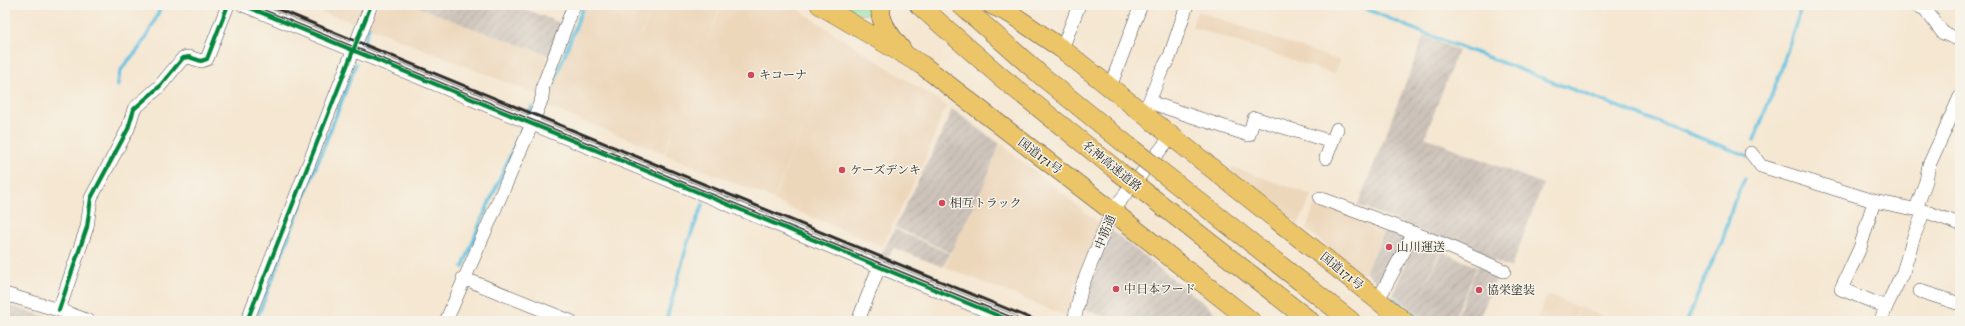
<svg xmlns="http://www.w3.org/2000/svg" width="1965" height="326" font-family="Vollkorn,'Noto Serif JP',serif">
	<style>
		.built { fill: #edd7bb }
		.industrial { fill: url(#industrial-furrows) }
		.green { fill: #89db9c; stroke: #5a8364 }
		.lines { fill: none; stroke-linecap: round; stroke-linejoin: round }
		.stream { stroke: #63c2e1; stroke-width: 3.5 }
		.minor-casing { stroke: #494744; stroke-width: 14 }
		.highway-casing { stroke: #494744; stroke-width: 20 }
		.minor { stroke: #fff; stroke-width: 13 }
		.highway { stroke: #edc569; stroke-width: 19 }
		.rail { stroke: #2b2b2b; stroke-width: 3 }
		.highway-bridge-casing { stroke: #494744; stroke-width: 20; stroke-linecap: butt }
		.highway-bridge { stroke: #edc569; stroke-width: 19 }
		.cycleway-casing { stroke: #f7f3e8; stroke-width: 6 }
		.cycleway { stroke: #00873e; stroke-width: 4 }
		.poi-dot { fill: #d1495b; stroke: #f7f3e8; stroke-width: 1.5 }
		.labels { text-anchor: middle; stroke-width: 3; stroke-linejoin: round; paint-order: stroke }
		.poi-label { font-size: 12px; fill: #2b2b2b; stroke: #f7f3e8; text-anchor: start }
		.street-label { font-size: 12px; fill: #2b2b2b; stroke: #f7f3e8 }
	</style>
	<defs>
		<pattern id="industrial-furrows" width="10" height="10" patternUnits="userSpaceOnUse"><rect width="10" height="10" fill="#ccc2b9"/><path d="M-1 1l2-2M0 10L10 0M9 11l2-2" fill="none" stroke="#afa79f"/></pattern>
	</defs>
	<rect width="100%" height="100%" fill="#f7f3e8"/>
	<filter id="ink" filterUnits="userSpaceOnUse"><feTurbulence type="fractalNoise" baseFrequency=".025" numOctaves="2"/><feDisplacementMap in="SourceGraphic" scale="8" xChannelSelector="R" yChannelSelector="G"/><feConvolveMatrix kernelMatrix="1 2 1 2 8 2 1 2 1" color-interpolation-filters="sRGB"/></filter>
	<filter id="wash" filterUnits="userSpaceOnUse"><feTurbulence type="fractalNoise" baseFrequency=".012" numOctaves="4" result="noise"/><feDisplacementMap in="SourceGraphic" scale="16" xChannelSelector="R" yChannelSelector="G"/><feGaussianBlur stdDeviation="0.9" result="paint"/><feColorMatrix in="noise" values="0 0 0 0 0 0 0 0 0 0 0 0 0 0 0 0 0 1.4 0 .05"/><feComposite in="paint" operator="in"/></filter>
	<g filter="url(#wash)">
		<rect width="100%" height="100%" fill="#f5e7d2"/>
		<path class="built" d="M298,5h58l19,8 3,-8h35l138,52 -13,38 -170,-68z
			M586,5h67l-12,29 14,6 -13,-6 11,-29h68l-20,53 21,-53h70l49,33 -68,161 -108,-45 12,-34 -13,33 -119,-47z
			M1197,11l143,50 -6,13 -142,-47z
			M841,38l105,67 -23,60 -41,81 -109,-45z
			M1001,144l99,80 -26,63 -5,30 -124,-50 41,-87z
			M1232,167l80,28 -14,30 -70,-54z
			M1317,199l69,28 -23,48 -57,-46z
			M1548,294l31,14 -6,13h-37z
			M1580,307l30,13 1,-1 5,2h-41z"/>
		<path class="industrial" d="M414,5h101l48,19 -12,32 -84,-30z
			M1424,36l34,14 -33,87 118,47 -32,84 -153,-63z
			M952,109l48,35 -14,36 -35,73 -56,-26 47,-93z
			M1386,227l19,9 -22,46h-6l-12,-10z
			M895,229l55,25 -7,13 -49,-19 -11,17 -6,-3z
			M1111,230l52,41 63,50h-113l-30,-13 4,-18z
			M1415,241l25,9 -24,58 25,-57 36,16 -24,54h-27l-33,-27z
			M1478,266l20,9 -20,46h-23z
			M5,305l45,12 1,3 -46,1z"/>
		<path class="green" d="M842,5h31v5c-11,10 -21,1 -31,-5z"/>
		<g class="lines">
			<path class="stream" d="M1357,5l64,27 327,124
				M362,49l7,-22
				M118,86c1,-24 13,-24 24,-42 8,-12 14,-26 20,-39
				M546,92l6,-5 32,-82
				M1754,140l25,-64 23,-71
				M463,267l18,-46 51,-114
				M1393,298l29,23
				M256,321l100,-257
				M666,321l22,-79 15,-38
				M1687,321l19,-46 16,-33 12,-40 11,-24"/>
		</g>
	</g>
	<g filter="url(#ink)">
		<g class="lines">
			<defs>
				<path id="minor" d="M243,5l768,316
					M1915,5l10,4 18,24 17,7
					M1062,49l17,-44
					M1110,87l31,-82
					M1149,102l100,33 5,-17 78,24
					M1144,108l5,-6 12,-30 9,-16 17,-51
					M1751,153l10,13 113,35 50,10 36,13
					M1326,158l11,-29
					M1320,198l123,46 61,27
					M1874,201l-14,47 -19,41 45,18 17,-35 11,-36 10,-25
					M1916,209l10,-28 3,-16 31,-68
					M463,278l107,43
					M1920,291l40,13
					M5,294l60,18 24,9
					M1378,300l35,-66
					M59,310l28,-83 4,-29 37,-69 6,-20 25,-22 24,-29 6,-1 12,4 6,-2 21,-54
					M247,321l124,-316
					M446,321l86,-197 10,-26 1,-12 31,-81
					M858,321l21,-54
					M1074,321l8,-35 30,-75 60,-76
					M1881,321l5,-14"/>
				<path id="highway" d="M820,5l102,60 190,146 139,110
					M882,5c-6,15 11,34 20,45
					M919,5l82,72 118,95
					M961,5l82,72 85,69
					M992,5l19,9 51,35 342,272
					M1155,167l196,154
					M1137,186l173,135"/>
			</defs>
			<use href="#minor" class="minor-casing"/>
			<use href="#highway" class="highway-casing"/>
			<use href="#minor" class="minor"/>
			<use href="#highway" class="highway"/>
			<path class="rail" d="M250,5l769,316
				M268,5l769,316"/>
			<defs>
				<path id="highway-bridge" d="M1128,146l27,21
					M1119,172l18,14"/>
			</defs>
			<use href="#highway-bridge" class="highway-bridge-casing"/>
			<use href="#highway-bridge" class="highway-bridge"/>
			<defs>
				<path id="cycleway" d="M243,5l768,316
					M59,310l28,-83 4,-29 37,-69 6,-20 25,-22 24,-29 6,-1 12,4 6,-2 21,-54
					M247,321l124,-316"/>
			</defs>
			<use href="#cycleway" class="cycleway-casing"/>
			<use href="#cycleway" class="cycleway"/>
		</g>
	</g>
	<g class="poi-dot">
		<circle cx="751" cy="75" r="4"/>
		<circle cx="842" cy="170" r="4"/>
		<circle cx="942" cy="203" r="4"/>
		<circle cx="1389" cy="247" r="4"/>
		<circle cx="1116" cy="289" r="4"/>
		<circle cx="1479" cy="290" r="4"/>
	</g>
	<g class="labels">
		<g class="poi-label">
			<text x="759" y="79">キコーナ</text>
			<text x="850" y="174">ケーズデンキ</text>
			<text x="950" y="207">相互トラック</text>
			<text x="1397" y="251">山川運送</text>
			<text x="1124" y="293">中日本フード</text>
			<text x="1487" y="294">協栄塗装</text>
		</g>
		<g class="street-label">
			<text transform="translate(1040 156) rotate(37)" y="4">国道171号</text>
			<text transform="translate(1112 166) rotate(39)" y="4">名神高速道路</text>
			<text transform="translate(1105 232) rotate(-68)" y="4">中筋通</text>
			<text transform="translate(1342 271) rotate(39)" y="4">国道171号</text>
		</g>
	</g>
	<rect width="1965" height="326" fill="none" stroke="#f7f3e8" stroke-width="20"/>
</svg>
